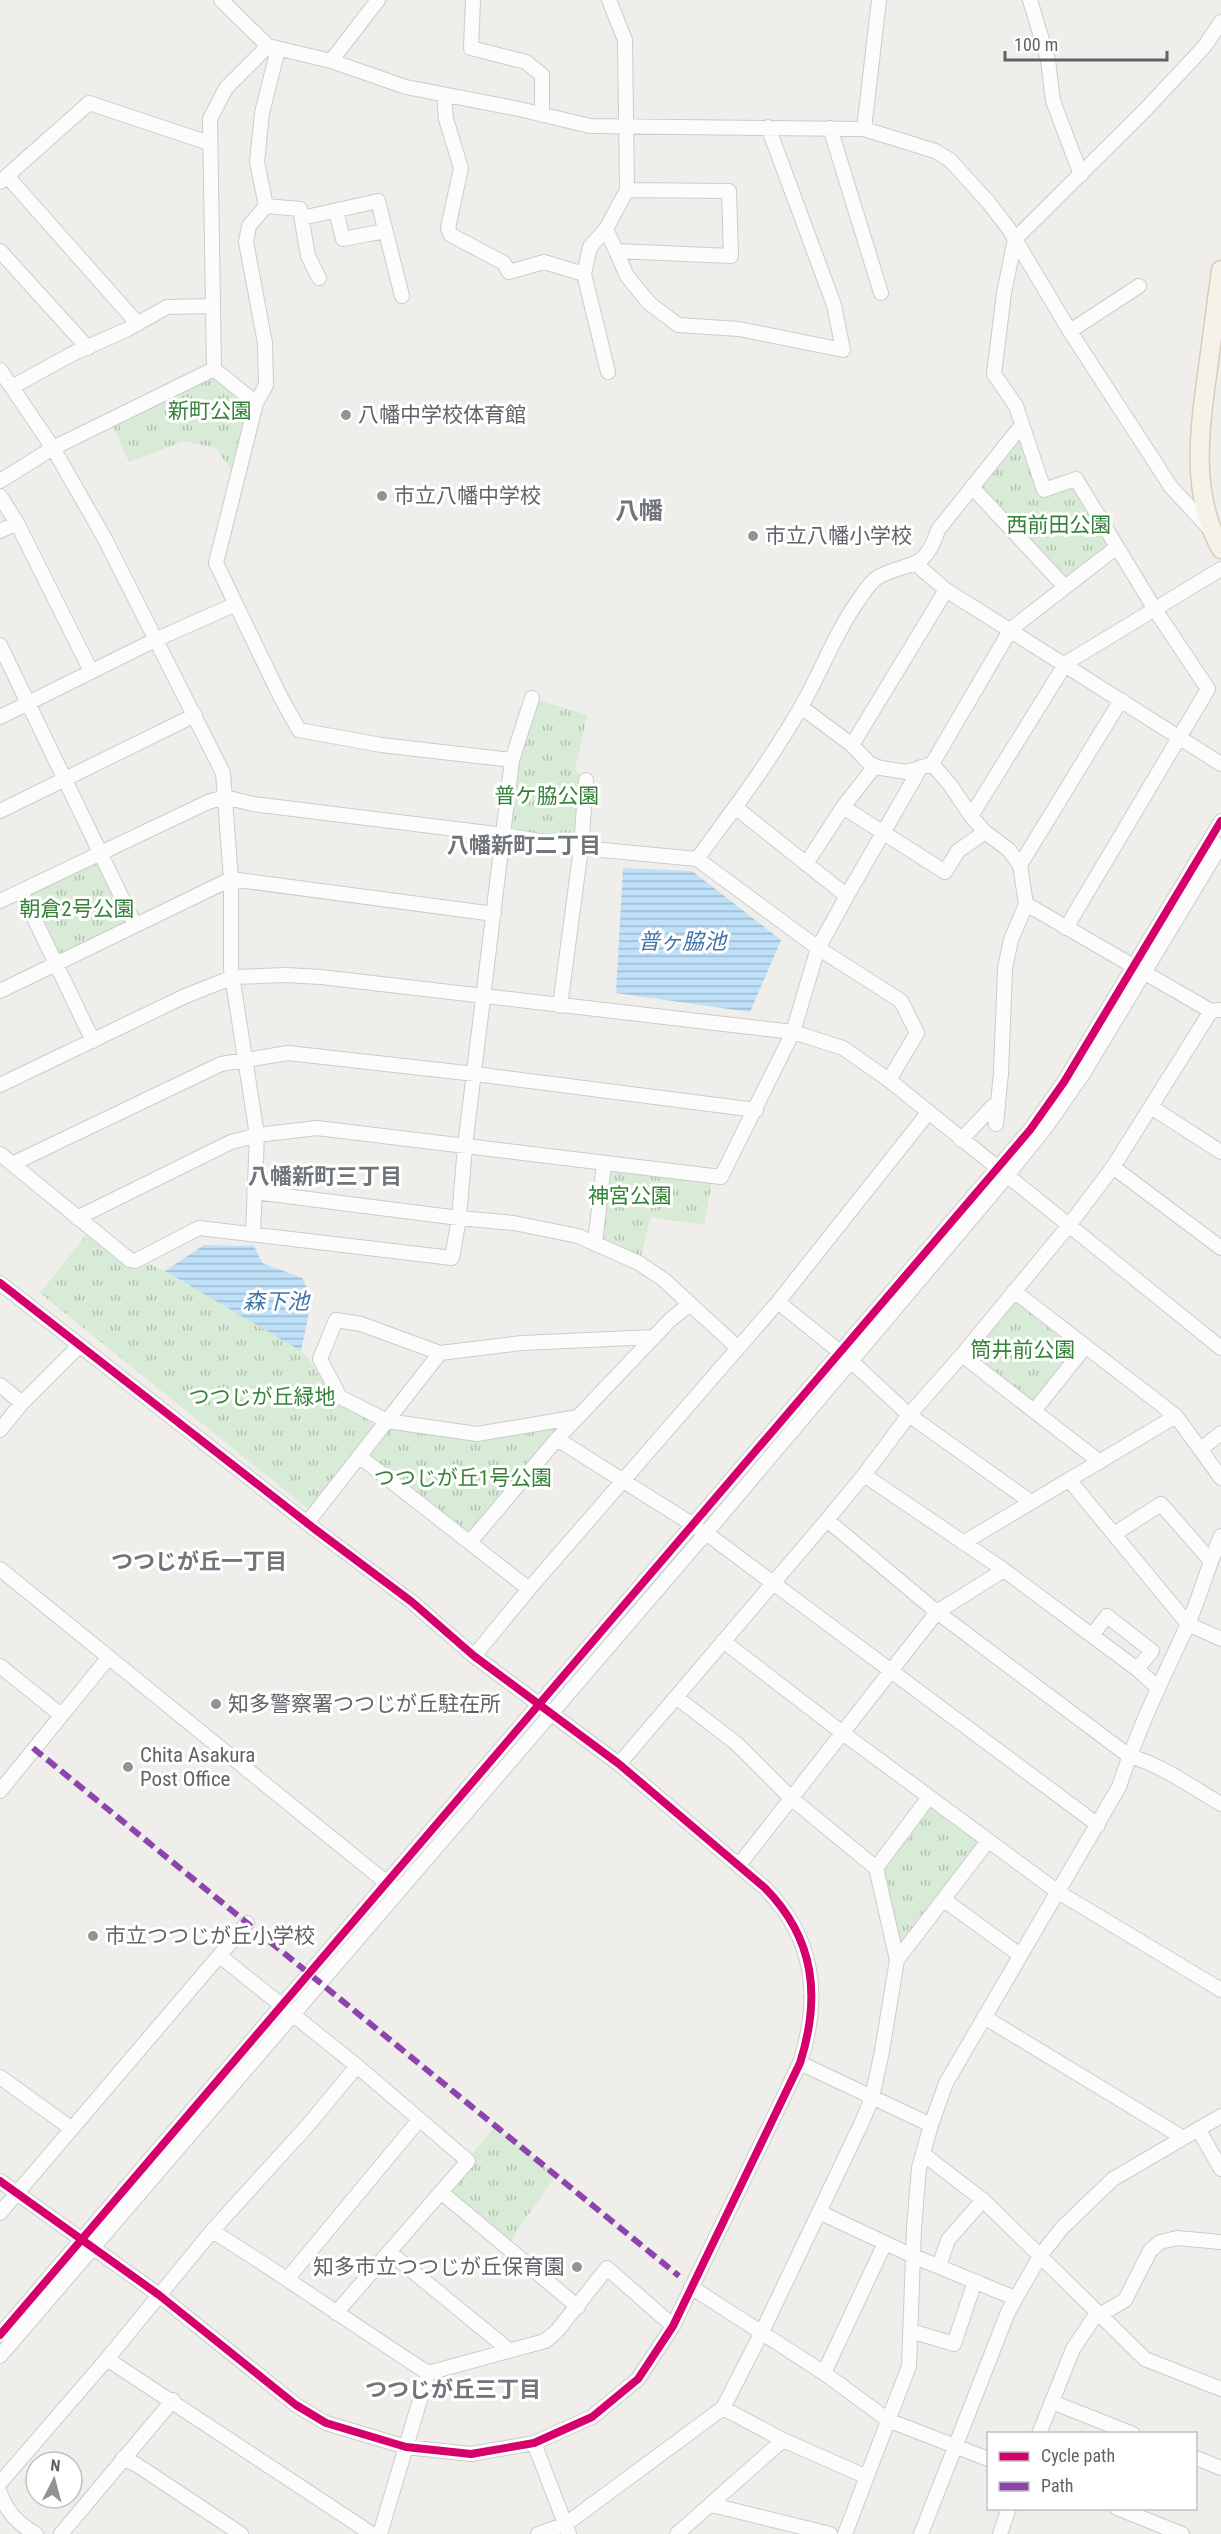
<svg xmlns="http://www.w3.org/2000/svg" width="1221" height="2534" font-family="'Roboto Condensed','Noto Sans JP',sans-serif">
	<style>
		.park { fill: url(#park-tufts) }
		.water { fill: url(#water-rules) }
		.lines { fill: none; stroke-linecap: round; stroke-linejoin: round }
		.minor-casing { stroke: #cbcccc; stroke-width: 16 }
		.major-casing { stroke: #d7ceb8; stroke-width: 21 }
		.minor { stroke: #fdfcfc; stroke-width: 14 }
		.major { stroke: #f4f2e9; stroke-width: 18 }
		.quiet { stroke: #8e44ad; stroke-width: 6; stroke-dasharray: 12 6; stroke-linecap: butt }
		.cycleway-casing { stroke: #fff; stroke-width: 11 }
		.cycleway { stroke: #d6006c; stroke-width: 8 }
		.poi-dot { fill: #919496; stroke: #fff; stroke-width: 2 }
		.labels { text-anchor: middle; stroke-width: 6; stroke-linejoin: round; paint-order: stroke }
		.park-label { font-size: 21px; fill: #348238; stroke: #fff }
		.poi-label { font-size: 21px; fill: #5f6368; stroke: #fff; text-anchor: start }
		.neighbourhood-label { font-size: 22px; font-weight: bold; fill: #70757a; stroke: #fff }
		.water-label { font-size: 22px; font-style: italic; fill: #4174aa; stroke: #fff }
		.quarter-label { font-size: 24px; font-weight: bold; fill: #70757a; stroke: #fff }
	</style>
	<defs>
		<pattern id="park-tufts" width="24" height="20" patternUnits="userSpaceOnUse" patternTransform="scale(1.5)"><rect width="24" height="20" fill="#d8ebd6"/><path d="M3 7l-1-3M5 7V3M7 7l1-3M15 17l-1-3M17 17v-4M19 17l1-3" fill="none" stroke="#b2c2b1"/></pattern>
		<pattern id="water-rules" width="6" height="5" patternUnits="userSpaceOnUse" patternTransform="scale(1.5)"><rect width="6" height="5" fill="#bfe0f9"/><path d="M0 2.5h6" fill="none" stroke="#9eb9cd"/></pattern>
	</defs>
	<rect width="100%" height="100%" fill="#efeeea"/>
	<path class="park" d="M214,369l42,34 -19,76 -21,-31 -31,-7 -56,21 -19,-42z
		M1021,426l22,63 33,-10 41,68 -52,40 -93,-100z
		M532,698l55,17 -12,54 11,11 -5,68 -77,-13 8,-75z
		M98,863l29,57 -1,4 -66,31 -4,-2 -29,-61z
		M604,1163l109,13 -9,49 -53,-8 -12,46 -44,-19z
		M87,1234l47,36 15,-6 16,7 136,80 8,8 25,42 38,21 2,3 -66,84 -268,-216z
		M1014,1291l71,56 -51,64 -72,-56z
		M560,1426l-89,106h-4l-45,-33 -55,-46 19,-26 90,12z
		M931,1804l47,36 1,4 -75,101 -3,-1 -19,-71 1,-9z
		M495,2126l61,49 -50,72 -65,-55z"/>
	<path class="water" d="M623,868l69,3 89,69 -31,72 -134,-19z
		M204,1245l50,1 8,17 40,15 10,20 -11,53 -136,-80z"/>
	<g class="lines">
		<defs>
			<path id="minor" d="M221,0l47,46 63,15 75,26 113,22 71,17 274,3 71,22 15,9 39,43 20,26 62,104 100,154 40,43
				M473,0l-2,48 55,14 16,13v40
				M1030,0l18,60 5,41 28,74
				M331,61l47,-61
				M444,95l2,24 15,49 -13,60 3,7 53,28 5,9 35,-10 40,12
				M830,128l51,165
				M864,129l15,-129
				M7,176l131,148
				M0,182l89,-79 120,40
				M266,206l34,3 8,47 11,22
				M336,211l7,28 42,-8
				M302,218l76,-17 24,95
				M606,229l10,22 115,5 -2,-65 -102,-1
				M0,251l88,97
				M616,251l11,25 22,27 29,22 61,4 104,21 -9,-45 -66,-178
				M1070,331l69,-45
				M214,369l42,34 -40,160 64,133 19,34 82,15 131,15
				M214,369l-4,-250 16,-31 42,-42
				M0,370l53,78 52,91 118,234 8,106v90l26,166 -4,99
				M608,372l-24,-98 6,-27 16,-18 21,-39 -2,-150 -16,-40
				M12,387l60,-33 54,-24 41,-23 46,-1
				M256,403l10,-18 -1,-42 -19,-101 3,-16 17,-20 -9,-44 5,-49 16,-64
				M0,481l53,-33 161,-79
				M972,487l93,100
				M0,496l17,27 74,148
				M0,531l17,-8
				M916,564l30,26 275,174
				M0,645l135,280
				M801,707l51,38 18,19 11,4 26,4 25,-8 79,-135 106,-82
				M0,717l155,-77 81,-36
				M852,745l94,-155
				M932,764l19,22 20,30 14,16 24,18 11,15 6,39 -15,36 -6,28 -4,105 -5,51 -3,-18 -32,34
				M875,766l-32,41 102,65 13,-21 27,-19
				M0,811l195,-96
				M971,816l95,-153 155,-94
				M697,859c36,-49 74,-99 104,-152 20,-35 35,-76 59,-109 4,-6 11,-17 18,-21 32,-17 46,-4 60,-47l83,-104
				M806,864l37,-57
				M1020,865l101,-165
				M21,891l72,150
				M845,899l76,-132
				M0,901l208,-99 17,-5 28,7 251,31 77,13 116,11 121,89 83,53 16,32 -28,47
				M1026,904l185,107 10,-1
				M1066,928l142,-239 -54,-81 -78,-129 -32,11 -28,-84 -22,-32 10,-81 11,-54 131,-130 58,-62 17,-25
				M0,991l231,-112 263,35
				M560,1006l21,-158 5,-68
				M0,1085l183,-88 50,-20 53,-2 35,2 472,55 50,16 46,32 332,268
				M1151,1107l70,45
				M0,1154l130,106 5,1 64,-33 253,30 7,-40 6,-72 47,-386 20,-62
				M12,1164l209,-100 67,-11 187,21 281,36
				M1113,1167l108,81
				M254,1192l205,26 55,5 64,13 61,27 25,17 74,68
				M77,1218l154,-76 26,-7 60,-7 404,49 72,-145 25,-84 29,-52 -112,-89
				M595,1244l9,-81
				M0,1283l316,247 96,72 62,54 145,108 146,124c50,51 56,109 35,175l-127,263 -35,53 -46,38 -58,26 -63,11 -65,-7 -80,-24 -30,-18 -137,-110 -159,-114
				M1014,1291l162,125 45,62
				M778,1302l72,58 59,55 122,87
				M962,1355l72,56 51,-64
				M0,1385l22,18
				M1034,1411l66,51
				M578,1417l-101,17 -90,-13 -47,-24 -20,-38 16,-39 25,4 79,29 82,-10 132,-6
				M0,1430l22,-27 57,-57
				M557,1439l149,94 392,292
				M1201,1449l20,-16
				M359,1456l170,133
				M864,1475l140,95 133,99 20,18
				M1070,1481l118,143 33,15
				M827,1520l110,92 192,144c33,9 63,31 92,48
				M307,1523l133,-170
				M1114,1534l47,-30 49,56
				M470,1542l87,-103 113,-119 20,-16
				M963,1543l213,-127
				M0,1569l393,319
				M1092,1635l15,-19 45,35 -15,18
				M723,1641l121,93 214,158 163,98
				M474,1656l55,-67 249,-287 150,-189
				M0,1666l61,49
				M619,1764l208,-244 37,-45 45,-60 53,-60 108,-131 43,-57 98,-156
				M0,1791l109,-134
				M739,1865l198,-253 67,-42
				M876,1868l53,-71
				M944,1900l76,55
				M220,1956l137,110 111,95 -132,152
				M897,1960l91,-119
				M984,2017l198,120
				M800,2063l131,62
				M0,2077l72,52
				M1198,2129l23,40
				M923,2154l60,46 162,159 76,30
				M441,2192l137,115
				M819,2212l94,44 102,42
				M0,2213l247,-290
				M212,2231c73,45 143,95 216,142l117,-32 12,-10 50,-63 66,58
				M389,2252l120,98
				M939,2266l9,-26 35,-40
				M288,2278l131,-158
				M691,2287l133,86 64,47 100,39
				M911,2331l43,13 21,-63
				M0,2335l1030,-1205 34,-48 157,-261
				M0,2356l706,-823 286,-339 54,-67 37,-53 138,-229
				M107,2359l265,175
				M824,2373l61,-130
				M1052,2402l81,32
				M723,2408l60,32 84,37
				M1039,2434l34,-85 20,-30 32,-19 25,-49 10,-9 17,-4 44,4
				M534,2443l35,91
				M123,2458l14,7 104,69
				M1196,2458l25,10
				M0,2483l107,-124 105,-128 97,-107 48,-58
				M0,2493c7,19 18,31 36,41
				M712,2505l118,29
				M1117,2508l65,26
				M61,2534l112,-134
				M380,2534l48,-161
				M538,2534l28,-10 157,-116 38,-74 101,-212 10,-24 10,-47 15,-91 -21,-92 -85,-70 -54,-54 -61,-47
				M677,2534l106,-94
				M845,2534l64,-168 5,-138 5,-60 12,-43 15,-42 173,-296c18,-56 43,-107 68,-161 13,-29 21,-60 34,-90
				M921,2534l87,-222 32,-56 22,-28 51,-49 108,-63
				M1000,2534l9,-26"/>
			<path id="major" d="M1221,270c-5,35 -9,70 -14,105 -8,60 -16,119 14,174"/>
		</defs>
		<use href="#minor" class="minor-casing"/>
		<use href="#major" class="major-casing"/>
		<use href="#minor" class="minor"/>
		<use href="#major" class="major"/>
		<path class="quiet" d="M33,1748l646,528"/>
		<defs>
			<path id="cycleway" d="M0,1283l316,247 96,72 62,54 145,108 146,124c50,51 56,109 35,175l-127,263 -35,53 -46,38 -58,26 -63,11 -65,-7 -80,-24 -30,-18 -137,-110 -159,-114
				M0,2335l1030,-1205 34,-48 157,-261"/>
		</defs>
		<use href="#cycleway" class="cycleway-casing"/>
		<use href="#cycleway" class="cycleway"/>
	</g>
	<g class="poi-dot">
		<circle cx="346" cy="415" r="6"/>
		<circle cx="382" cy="496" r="6"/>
		<circle cx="753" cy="536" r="6"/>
		<circle cx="216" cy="1704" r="6"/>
		<circle cx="128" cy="1767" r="6"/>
		<circle cx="93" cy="1936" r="6"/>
		<circle cx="577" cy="2267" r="6"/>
	</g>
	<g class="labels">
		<g class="park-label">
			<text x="210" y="418">新町公園</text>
			<text x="1059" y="532">西前田公園</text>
			<text x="547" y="803">普ケ脇公園</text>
			<text x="77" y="916">朝倉2号公園</text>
			<text x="630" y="1203">神宮公園</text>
			<text x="1023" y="1357">筒井前公園</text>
			<text x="262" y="1404">つつじが丘緑地</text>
			<text x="463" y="1485">つつじが丘1号公園</text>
		</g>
		<g class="poi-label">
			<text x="358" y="422">八幡中学校体育館</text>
			<text x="394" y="503">市立八幡中学校</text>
			<text x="765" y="543">市立八幡小学校</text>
			<text x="228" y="1711">知多警察署つつじが丘駐在所</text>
			<text x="140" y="1762">Chita Asakura<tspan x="140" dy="24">Post Office</tspan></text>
			<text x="105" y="1943">市立つつじが丘小学校</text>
			<text x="565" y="2274" text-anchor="end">知多市立つつじが丘保育園</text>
		</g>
		<g class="neighbourhood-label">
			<text x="524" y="853">八幡新町二丁目</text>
			<text x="325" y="1184">八幡新町三丁目</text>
			<text x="199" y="1569">つつじが丘一丁目</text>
			<text x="453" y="2397">つつじが丘三丁目</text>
		</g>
		<g class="water-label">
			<text x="682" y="949">普ヶ脇池</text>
			<text x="276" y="1309">森下池</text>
		</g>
		<g class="quarter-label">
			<text x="639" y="519">八幡</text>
		</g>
	</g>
	<rect x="987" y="2432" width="210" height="78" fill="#ffffff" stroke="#bfc1c3" stroke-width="1.5"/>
	<rect x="999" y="2452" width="30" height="9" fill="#d6006c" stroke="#bfc1c3" stroke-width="1.5"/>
	<text x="1041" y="2462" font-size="18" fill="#5f6368">Cycle path</text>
	<rect x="999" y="2482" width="30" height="9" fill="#8e44ad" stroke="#bfc1c3" stroke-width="1.5"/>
	<text x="1041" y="2492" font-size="18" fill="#5f6368">Path</text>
	<g transform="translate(54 2480) rotate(6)"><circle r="28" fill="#ffffff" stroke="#bfc1c3" stroke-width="1.5"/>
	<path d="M0-4.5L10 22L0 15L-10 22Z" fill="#919496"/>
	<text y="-9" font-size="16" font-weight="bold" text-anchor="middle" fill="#5f6368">N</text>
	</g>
	<path d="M1005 51v9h162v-9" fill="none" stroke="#5f6368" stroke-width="3"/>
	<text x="1014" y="51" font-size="18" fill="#5f6368" stroke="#ffffff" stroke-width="4.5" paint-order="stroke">100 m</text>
</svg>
